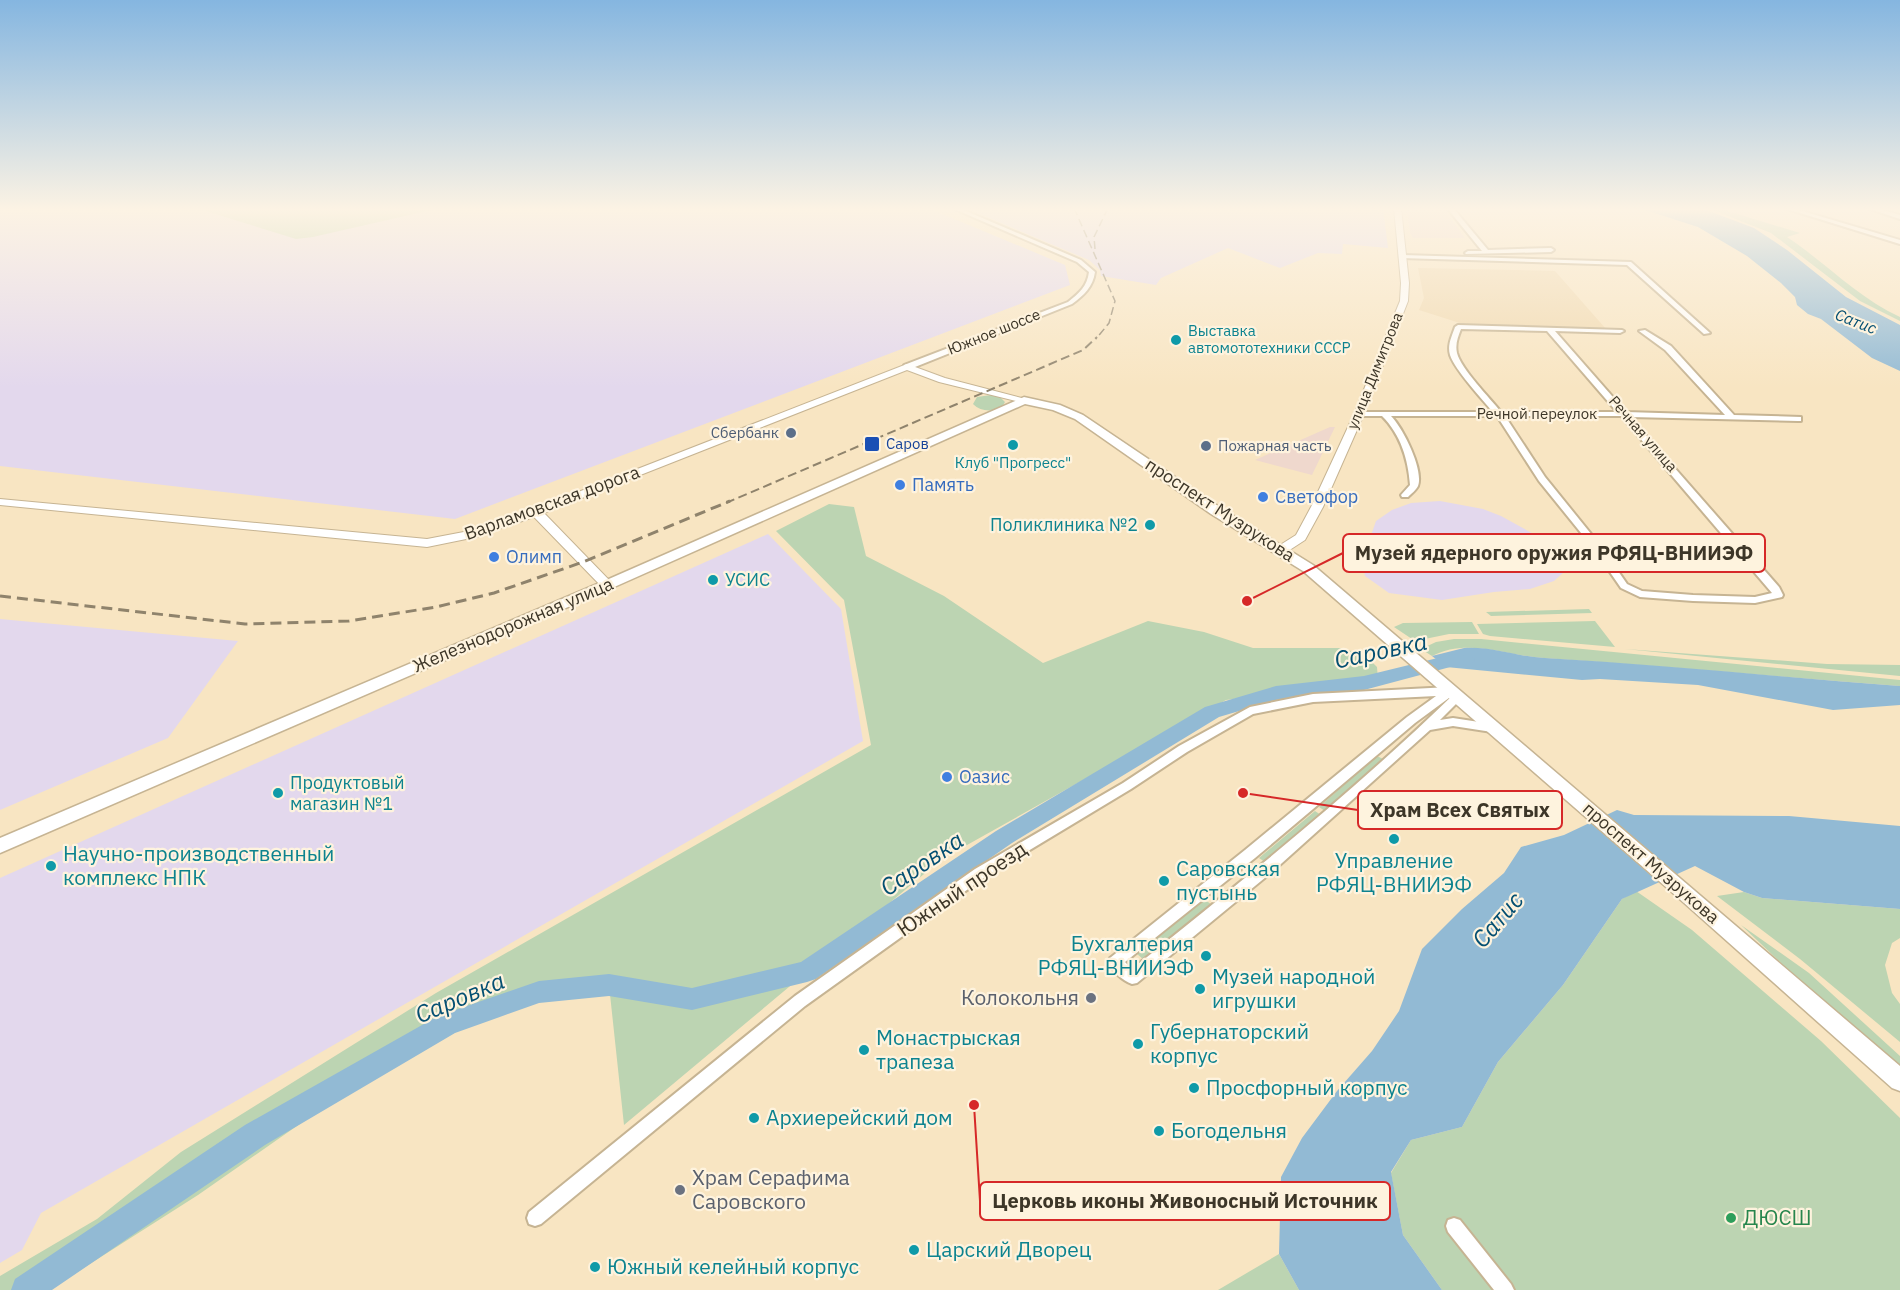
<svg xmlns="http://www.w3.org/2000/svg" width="1900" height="1290" font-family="'IBM Plex Sans',sans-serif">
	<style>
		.commercial { fill: #efd8cd }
		.industrial { fill: #e3d8ed }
		.built { fill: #f1dab1 }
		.green { fill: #bcd4b2 }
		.water { fill: #92bad4 }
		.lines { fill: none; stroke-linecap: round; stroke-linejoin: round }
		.river { fill: #92bad4; fill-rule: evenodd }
		.minor-casing { stroke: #c6b493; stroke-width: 4 }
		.tertiary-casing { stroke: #c6b493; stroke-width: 2 }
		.secondary-casing { stroke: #c6b493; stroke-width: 3 }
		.minor { fill: #fff; fill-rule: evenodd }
		.tertiary { fill: #fff; fill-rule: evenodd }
		.secondary { fill: #fff; fill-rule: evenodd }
		.rail-far2 { stroke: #8f836c; stroke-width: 1.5; stroke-dasharray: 8 4; stroke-linecap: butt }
		.rail-far1 { stroke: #8f836c; stroke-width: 2; stroke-dasharray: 9 4.5; stroke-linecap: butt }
		.rail { stroke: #8f836c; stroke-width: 3; stroke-dasharray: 11 6; stroke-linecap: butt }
		.culture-dot { fill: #0f9aa8; stroke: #fef3de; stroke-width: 2 }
		.service-dot { fill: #5c6f8a; stroke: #fef3de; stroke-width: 2 }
		.transit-dot { fill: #1a4fb4; stroke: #fef3de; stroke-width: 2 }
		.shop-dot { fill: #3f7fe0; stroke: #fef3de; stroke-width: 2 }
		.worship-dot { fill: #6b7280; stroke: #fef3de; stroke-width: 2 }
		.leisure-dot { fill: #2e9e5b; stroke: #fef3de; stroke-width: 2 }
		.labels { text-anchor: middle; stroke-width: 4.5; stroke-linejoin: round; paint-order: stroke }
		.far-culture-label { font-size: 15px; fill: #0d838f; stroke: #fef3de; text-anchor: start }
		.far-street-label { font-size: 15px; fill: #3d3628; stroke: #fef3de }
		.far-service-label { font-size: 15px; fill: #4e5e75; stroke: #fef3de; text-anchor: end }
		.far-transit-label { font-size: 15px; fill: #164399; stroke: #fef3de; text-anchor: start }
		.far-water-label { font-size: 16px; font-style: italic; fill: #044f72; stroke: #fef3de }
		.shop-label { font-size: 18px; fill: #366cbe; stroke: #fef3de; text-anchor: start }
		.street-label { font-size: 18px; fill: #3d3628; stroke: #fef3de }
		.culture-label { font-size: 18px; fill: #0d838f; stroke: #fef3de; text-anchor: start }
		.near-culture-label { font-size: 21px; fill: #0d838f; stroke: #fef3de; text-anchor: start }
		.near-street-label { font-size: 21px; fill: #3d3628; stroke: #fef3de }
		.near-worship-label { font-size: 21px; fill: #5b616d; stroke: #fef3de; text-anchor: end }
		.near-leisure-label { font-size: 21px; fill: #27864d; stroke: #fef3de; text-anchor: start }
		.near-water-label { font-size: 24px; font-style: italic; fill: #044f72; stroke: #fef3de }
		.leader { fill: none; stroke: #d62828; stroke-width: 2 }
		.callout-dot { fill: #d62828; stroke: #fef3de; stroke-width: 2 }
		.callout { fill: #fef3de; stroke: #d62828; stroke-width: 2 }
		.callout-label { font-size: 20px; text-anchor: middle; font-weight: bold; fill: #3d3628 }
	</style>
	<rect width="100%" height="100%" fill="#f8e5c2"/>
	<path class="commercial" d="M1407,208l37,1 21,29h-52l-3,-5z
		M1330,427h5l-23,48 -57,-15z"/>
	<path class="industrial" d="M0,208h928l137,57 5,20 -615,234 -455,-53z
		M966,208h417l5,40 -45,-4 -1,10 -24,-1 -38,15 -52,-20 -67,30 -5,7 -55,-9 -1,-6 -11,-10z
		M1440,501l43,8 18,7 47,26 11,14 4,17 -9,8 -24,8 -36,3 -52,8 -53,-7 -24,-17 -3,-15 14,-40 16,-11 19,-7z
		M768,534l73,75 22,132 -822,472 -19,37 -22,13v-385z
		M0,619l238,22 -70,97 -168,72z"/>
	<path class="built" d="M1418,268l137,3 51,58 -143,-5 -44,-14 5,-12z"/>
	<path class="green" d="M196,208h244l-127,29 -17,2z
		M1708,208h10l82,25 -13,4c39,26 70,60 113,80v4l-40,-20 -89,-68z
		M991,395l9,2 5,5 -3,5c-9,5 -21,5 -29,-3l4,-7z
		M829,504l25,3 12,49 78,40 99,67 105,-42 56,11 49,16h88l24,7 12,12 1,13 -152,20 -284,159 -318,266 -15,-140 -119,28 -156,87 -136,95 -149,95h-49v-14l97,-57 84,-67 255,-159 435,-248 -27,-145 -68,-69z
		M1589,609l3,4 -101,3 -5,-4z
		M1595,621l20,26 -125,-11 -7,-2 -6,-10z
		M1472,622l7,12h-30l-34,7 -21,-14 9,-4z
		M1454,639h27l419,41v6c-119,-9 -237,-20 -356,-28 -37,-2 -76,-21 -112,-2l-11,-7 15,-7z
		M1625,649l202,15 73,1v11z
		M1377,756l6,3 -58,52 -6,-4z
		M1315,811l6,4 -56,47 -6,-4z
		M1636,891l56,39 129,111 79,77v172h-458l-39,-55 -12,-62 20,-33 51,-13 36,-65 65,-77 59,-86z
		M1744,892l18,6 138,11v29l-8,5 -7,22 7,28 8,11v38l-100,-83 -83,-63z
		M1204,899l8,6 -68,55 -8,-7z
		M1741,925l68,48 91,83v10l-97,-82z
		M1279,1254l20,36h-81z"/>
	<path class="water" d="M1639,208h62l53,20 33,22 59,47 54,28v46l-28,-13 -51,-39 -13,-5 -11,-9 -2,-8 -14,-14 -34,-27 -49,-29z
		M1464,648c28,-2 54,9 81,10 119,7 237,19 355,28v19l-67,5 -135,-25 -98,-6 -18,1 -136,-13 -14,-11z
		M1617,810l17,5 155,1 111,10v83l-138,-11 -18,-6 -49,-26 -73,33 -59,86 -65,77 -36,65 -51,13 -20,32 12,63 39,55h-143l-20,-36 2,-77 21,-39 35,-47 35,-40 27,-40 23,-62 40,-40 42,-36 17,-26 43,-12z"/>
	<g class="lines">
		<path class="river" d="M1454,654l18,2 3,4 -3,4 -18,2 -90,24 -88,10 -57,17 -207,126 -196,136 -9,3 -115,28 -83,-14 -70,7 -84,30 -190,112 -213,145h-41l4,-11 230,-154 193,-109 101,-35 70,-7 83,14 109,-26 195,-131 209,-124 71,-21 88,-10z"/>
		<defs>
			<path id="minor" d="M952,208h7l122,52 14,12c-2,15 -11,23 -23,32l-162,65h-6v-4l164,-63c11,-9 19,-15 21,-30l-12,-10z
				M1447,208h6l35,42 63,-2 3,2 -3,2 -85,2 -1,-1 3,-2h14z
				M1784,208h8l108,32v4z
				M1867,208h8l25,7v4z
				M1403,255l228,7 79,71 -6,1 -77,-69 -226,-7 -1,-1z
				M1458,325l164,5 2,1 -4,2 -65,-2 71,81 99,3 -60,-65 -26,-19 6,-1 26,16 63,69 67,2v4h-3l-168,-4 149,170 4,8 -1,2 -27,6 -62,-2 -53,-4 -19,-9 -27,-39 -55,-68 -42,-65h-106c12,12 33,54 27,70 -2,4 -7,8 -10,11h-6l-1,-2 9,-10c-2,-26 -9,-50 -28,-69h-23l-4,-2 4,-2h134c-11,-13 -38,-42 -43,-57 -3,-10 2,-19 5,-28zM1461,329l86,2 70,81h-116c-11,-14 -40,-43 -44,-59 -2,-9 1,-16 4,-24zM1505,416h116l151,177 -17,4 -62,-2 -51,-4 -15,-7 -27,-39 -55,-68z
				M1450,687l6,4 -3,3h8l2,3 -23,23 13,-2 39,6 4,1 2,3 -2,3 -4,1 -39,-6 -23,4 -158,142 -135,111 -5,1c-9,-3 -20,-13 -24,-22l2,-4 135,-108 162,-133 29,-21 -123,6 -60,12 -66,38 -56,37 -146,88 -180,129 -264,218 -6,2 -6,-2 -2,-6 2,-6 266,-216 180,-127 148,-86 56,-37 71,-39 63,-13zM1453,695c-101,98 -211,186 -321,274l-7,-7 130,-104 160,-135z
				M1454,1218l6,2 51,64 3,6h-20l-46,-58 -2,-6 2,-6z"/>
			<path id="tertiary" d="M1394,208h7l8,75 -1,18 -44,113 -41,93 -18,33 -20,13h-8l-2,-3 2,-3 19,-12 15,-28 43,-93 46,-113 1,-18z
				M907,364l38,14 84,22 -5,3 -85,-21 -32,-12 -363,143 67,69 2,3 -2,3h-8l-69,-71 -58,20 -49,10 -427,-42v-6l427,40 42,-8 63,-21z"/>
			<path id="secondary" d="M1024,397l36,8 23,10 138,93 92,57 587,501v25l-8,-3 -218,-194 -371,-323 -92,-57 -136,-95 -22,-9 -28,-6 -413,184 -612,265v-15l602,-256z"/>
		</defs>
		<use href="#minor" class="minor-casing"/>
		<use href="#tertiary" class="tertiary-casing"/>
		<use href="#secondary" class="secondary-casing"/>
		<use href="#minor" class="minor"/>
		<use href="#tertiary" class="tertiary"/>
		<use href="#secondary" class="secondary"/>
		<path class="rail-far2" d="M1074,208l41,93 -6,22 -13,16
			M1095,249l-1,-12 14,-29"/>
		<path class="rail-far1" d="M726,503l357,-153 14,-13"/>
		<path class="rail" d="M0,596l245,28 104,-3 87,-14 58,-14 89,-31 147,-61"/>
	</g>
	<linearGradient id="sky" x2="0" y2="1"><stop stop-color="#85b6e0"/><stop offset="0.54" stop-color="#fcf3e4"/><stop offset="1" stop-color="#fcf3e4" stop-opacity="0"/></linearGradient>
	<rect width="1900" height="388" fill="url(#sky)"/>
	<g class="culture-dot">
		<circle cx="1176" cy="340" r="6"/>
		<circle cx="1013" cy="445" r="6"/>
		<circle cx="1150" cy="525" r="6"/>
		<circle cx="713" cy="580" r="6"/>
		<circle cx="278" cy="793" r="6"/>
		<circle cx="1394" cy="839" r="6"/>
		<circle cx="51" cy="866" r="6"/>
		<circle cx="1164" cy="881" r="6"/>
		<circle cx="1206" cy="956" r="6"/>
		<circle cx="1200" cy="989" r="6"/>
		<circle cx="1138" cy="1044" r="6"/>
		<circle cx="864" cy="1050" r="6"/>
		<circle cx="1194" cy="1088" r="6"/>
		<circle cx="754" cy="1118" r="6"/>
		<circle cx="1159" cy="1131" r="6"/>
		<circle cx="914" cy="1250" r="6"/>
		<circle cx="595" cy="1267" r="6"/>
	</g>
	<g class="service-dot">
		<circle cx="791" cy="433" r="6"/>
		<circle cx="1206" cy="446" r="6"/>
	</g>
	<rect class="transit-dot" x="864" y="436" width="16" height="16" rx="3"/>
	<g class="shop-dot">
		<circle cx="900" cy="485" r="6"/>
		<circle cx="1263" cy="497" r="6"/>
		<circle cx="494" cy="557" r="6"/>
		<circle cx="947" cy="777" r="6"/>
	</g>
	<g class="worship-dot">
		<circle cx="1091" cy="998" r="6"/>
		<circle cx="680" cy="1190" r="6"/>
	</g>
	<circle class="leisure-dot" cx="1731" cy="1218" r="6"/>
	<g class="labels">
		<g class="far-culture-label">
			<text x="1188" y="336">Выставка<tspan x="1188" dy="17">автомототехники СССР</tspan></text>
			<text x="1013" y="468" text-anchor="middle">Клуб "Прогресс"</text>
		</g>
		<g class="far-street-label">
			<text transform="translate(994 332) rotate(-22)" y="5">Южное шоссе</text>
			<text transform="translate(1375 371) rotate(-68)" y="5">улица Димитрова</text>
			<text x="1537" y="419">Речной переулок</text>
			<text transform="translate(1643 434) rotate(49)" y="5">Речная улица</text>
		</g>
		<g class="far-service-label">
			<text x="779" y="438">Сбербанк</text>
			<text x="1218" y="451" text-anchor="start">Пожарная часть</text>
		</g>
		<g class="far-transit-label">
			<text x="886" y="449">Саров</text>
		</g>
		<g class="far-water-label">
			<text transform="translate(1856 321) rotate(21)" y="6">Сатис</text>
		</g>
		<g class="shop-label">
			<text x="912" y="491">Память</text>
			<text x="1275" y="503">Светофор</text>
			<text x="506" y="563">Олимп</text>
			<text x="959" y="783">Оазис</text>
		</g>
		<g class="street-label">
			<text transform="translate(552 503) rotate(-20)" y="6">Варламовская дорога</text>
			<text transform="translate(1220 510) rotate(33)" y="6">проспект Музрукова</text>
			<text transform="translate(513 625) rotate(-23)" y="6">Железнодорожная улица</text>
			<text transform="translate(1651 863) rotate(41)" y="6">проспект Музрукова</text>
		</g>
		<g class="culture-label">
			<text x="1138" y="531" text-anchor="end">Поликлиника №2</text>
			<text x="725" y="586">УСИС</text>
			<text x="290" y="789">Продуктовый<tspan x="290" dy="21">магазин №1</tspan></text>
		</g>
		<g class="near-culture-label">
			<text x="63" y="861">Научно-производственный<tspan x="63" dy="24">комплекс НПК</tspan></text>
			<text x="1394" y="868" text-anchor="middle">Управление<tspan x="1394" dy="24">РФЯЦ-ВНИИЭФ</tspan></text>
			<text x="1176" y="876">Саровская<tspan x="1176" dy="24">пустынь</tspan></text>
			<text x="1194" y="951" text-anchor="end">Бухгалтерия<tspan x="1194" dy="24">РФЯЦ-ВНИИЭФ</tspan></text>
			<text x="1212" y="984">Музей народной<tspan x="1212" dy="24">игрушки</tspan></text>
			<text x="1150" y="1039">Губернаторский<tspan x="1150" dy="24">корпус</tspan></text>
			<text x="876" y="1045">Монастрыская<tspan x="876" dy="24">трапеза</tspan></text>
			<text x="1206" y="1095">Просфорный корпус</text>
			<text x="766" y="1125">Архиерейский дом</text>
			<text x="1171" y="1138">Богодельня</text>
			<text x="926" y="1257">Царский Дворец</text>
			<text x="607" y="1274">Южный келейный корпус</text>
		</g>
		<g class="near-street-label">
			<text transform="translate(962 889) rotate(-34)" y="7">Южный проезд</text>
		</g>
		<g class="near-worship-label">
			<text x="1079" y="1005">Колокольня</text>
			<text x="692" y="1185" text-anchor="start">Храм Серафима<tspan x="692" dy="24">Саровского</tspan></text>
		</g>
		<g class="near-leisure-label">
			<text x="1743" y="1225">ДЮСШ</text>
		</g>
		<g class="near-water-label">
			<text transform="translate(1381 651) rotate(-12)" y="8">Саровка</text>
			<text transform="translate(922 864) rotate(-34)" y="8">Саровка</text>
			<text transform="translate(1498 920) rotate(-50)" y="8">Сатис</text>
			<text transform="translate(460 998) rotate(-23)" y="8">Саровка</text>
		</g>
	</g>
	<path class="leader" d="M1247 601L1343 553M1243 793L1358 810M974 1105L980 1201"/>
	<g class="callout-dot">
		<circle cx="1247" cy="601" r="6"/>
		<circle cx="1243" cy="793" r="6"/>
		<circle cx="974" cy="1105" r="6"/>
	</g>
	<g class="callout">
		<rect x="1343" y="534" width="422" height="38" rx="6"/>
		<rect x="1358" y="791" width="204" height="38" rx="6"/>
		<rect x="980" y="1182" width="410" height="38" rx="6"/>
	</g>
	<g class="callout-label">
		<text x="1554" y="560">Музей ядерного оружия РФЯЦ-ВНИИЭФ</text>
		<text x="1460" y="817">Храм Всех Святых</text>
		<text x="1185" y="1208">Церковь иконы Живоносный Источник</text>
	</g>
</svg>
